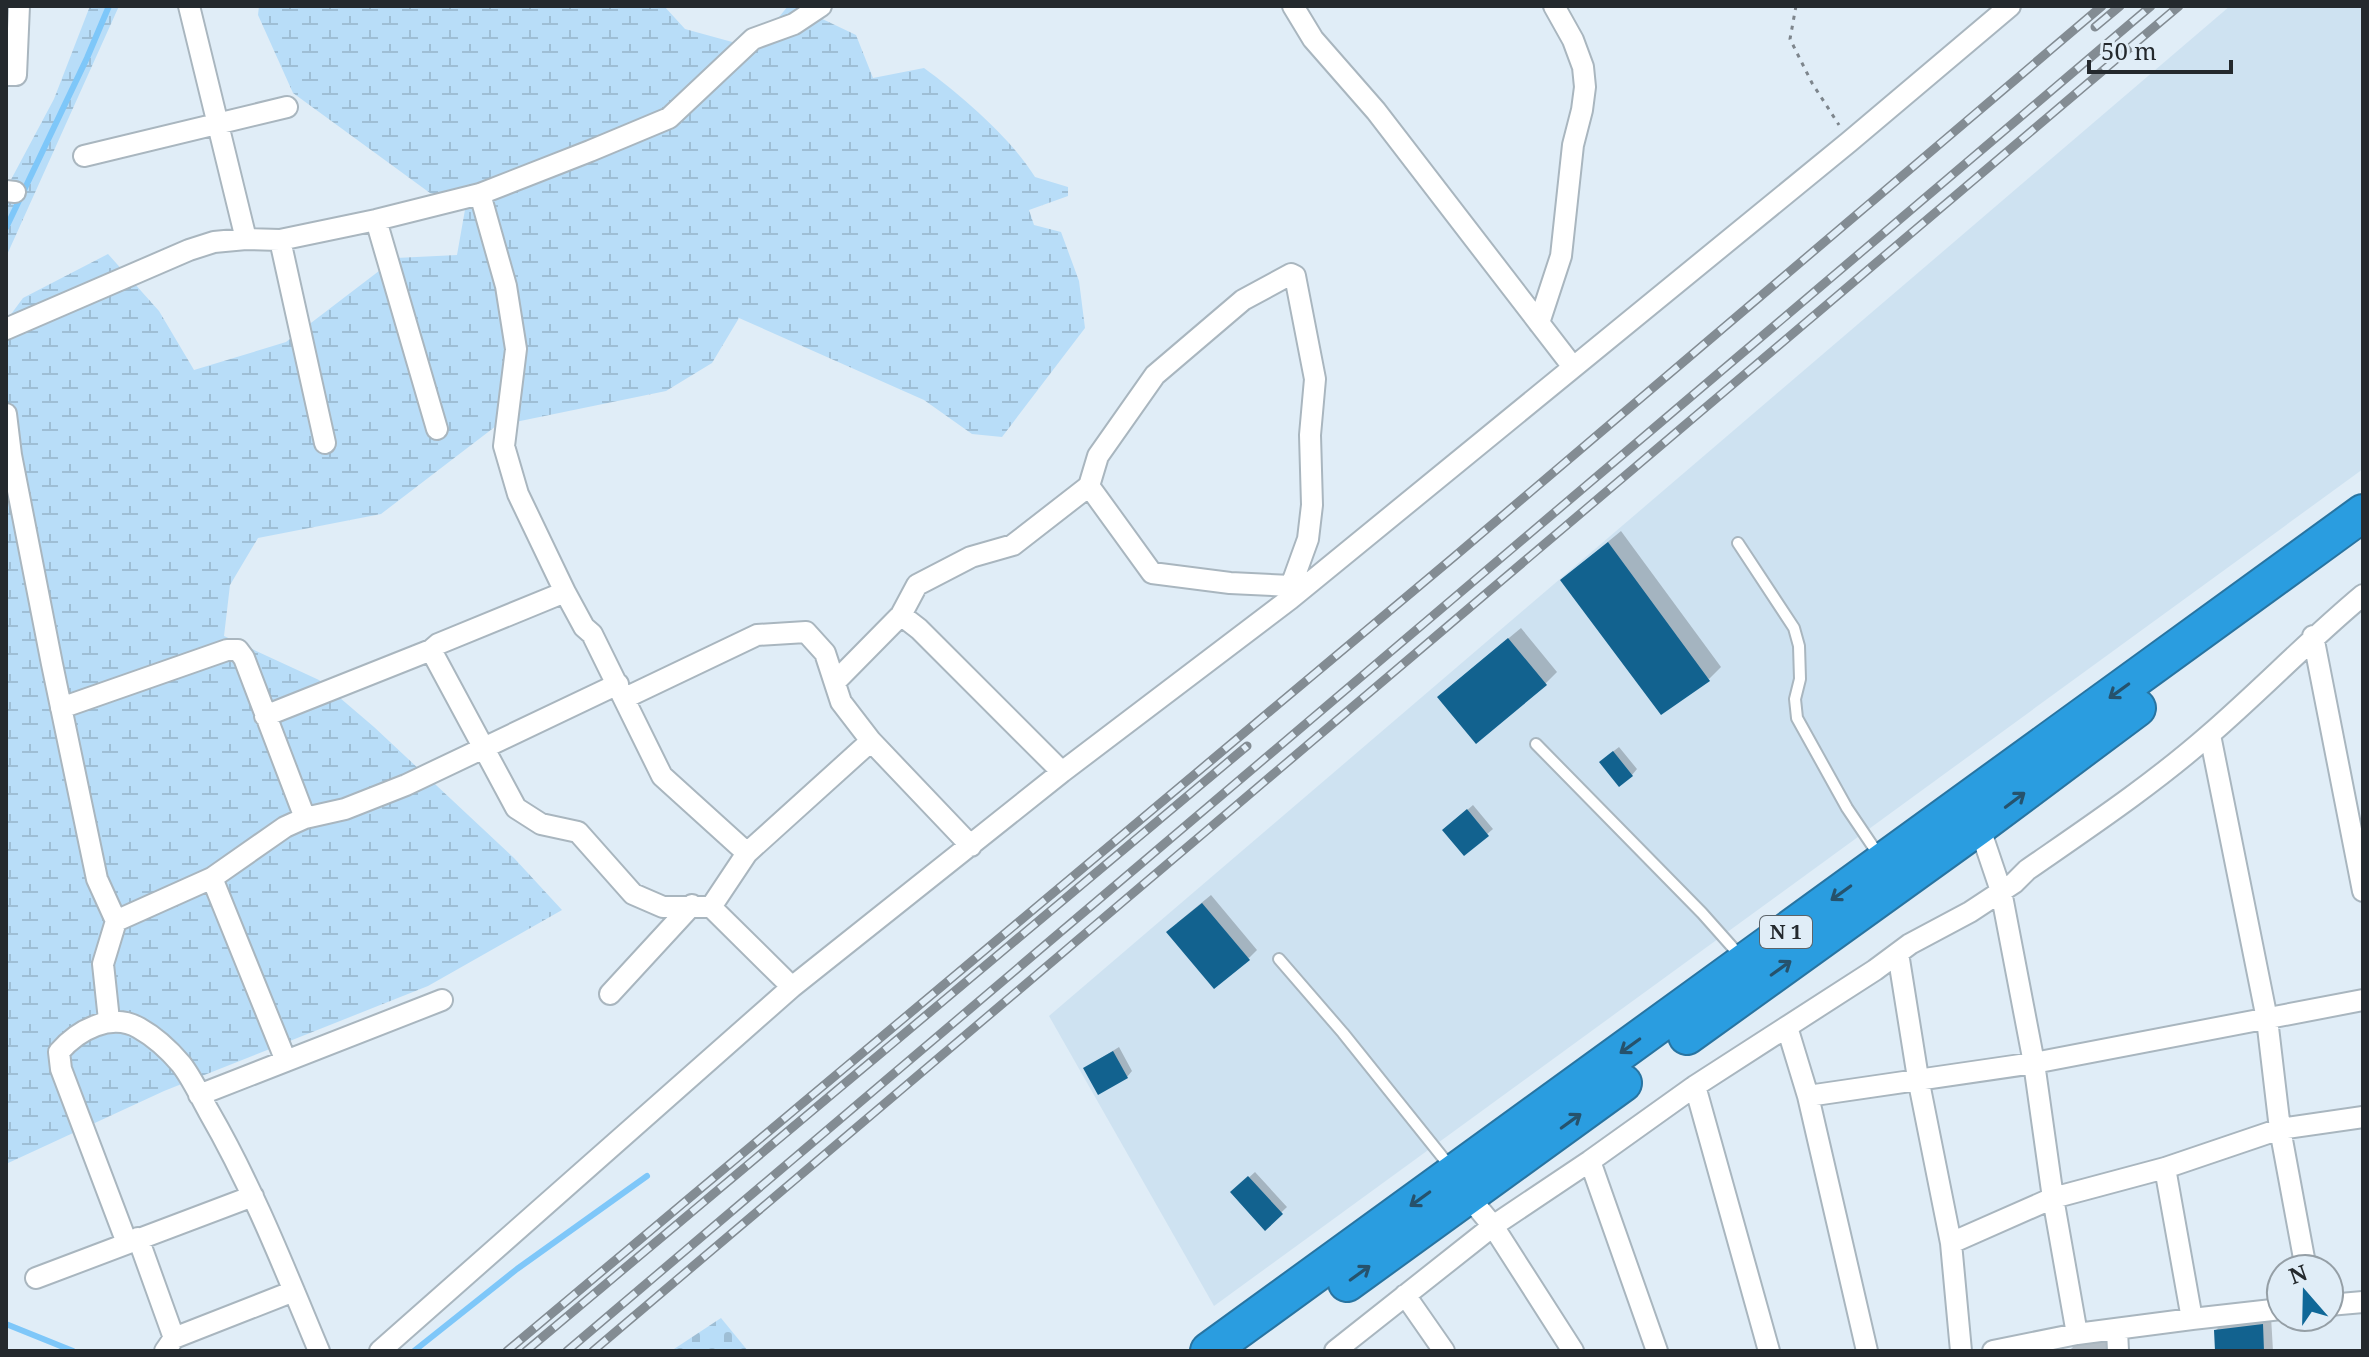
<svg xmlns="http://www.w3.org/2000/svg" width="2369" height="1357" font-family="'Noto Serif',serif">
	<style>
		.built { fill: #cee2f1 }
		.wetland { fill: url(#wetland-marsh) }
		.cemetery { fill: url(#cemetery-stones) }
		.shadow { fill: #0003 }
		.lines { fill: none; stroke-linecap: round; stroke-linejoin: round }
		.stream { stroke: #7ec7f9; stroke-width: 6 }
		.building { fill: #12628f }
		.lane-casing { stroke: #a9b6bf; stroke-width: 14 }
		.street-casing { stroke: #a9b6bf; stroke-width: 24 }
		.highway-casing { stroke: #2874a1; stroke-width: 40 }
		.path { stroke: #7d858c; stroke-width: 3; stroke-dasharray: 4 6; stroke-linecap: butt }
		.lane { stroke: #fff; stroke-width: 10 }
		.street { stroke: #fff; stroke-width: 20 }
		.highway { stroke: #2a9de0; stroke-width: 36 }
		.rail-casing { stroke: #838c93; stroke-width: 9 }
		.rail { stroke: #e0edf7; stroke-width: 6; stroke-dasharray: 18; stroke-linecap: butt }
		.oneway { stroke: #26526c }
		.labels { text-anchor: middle; stroke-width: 8; stroke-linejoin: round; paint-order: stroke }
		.shield { fill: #e0edf7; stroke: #5c646a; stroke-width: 2 }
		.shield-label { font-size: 20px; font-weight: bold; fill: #24292d }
	</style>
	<defs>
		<pattern id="wetland-marsh" width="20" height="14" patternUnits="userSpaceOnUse" patternTransform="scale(2)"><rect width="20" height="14" fill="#b8ddf8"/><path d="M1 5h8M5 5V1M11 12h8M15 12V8" fill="none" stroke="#9ebed5"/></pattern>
		<pattern id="cemetery-stones" width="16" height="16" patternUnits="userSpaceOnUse" patternTransform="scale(2)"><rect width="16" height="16" fill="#b8ddf8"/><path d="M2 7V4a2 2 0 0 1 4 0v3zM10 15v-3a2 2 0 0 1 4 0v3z" fill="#9ebed5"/></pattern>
	</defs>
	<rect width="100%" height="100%" fill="#e0edf7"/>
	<path class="built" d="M2230,6h133v463l-1149,837 -165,-290z"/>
	<path class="wetland" d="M90,6h29l-113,251v-68l48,-90z
		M259,6h405l21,23 69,19 34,-42h7l61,29 17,43 51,-10c37,27 87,70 111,109l33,10v9l-39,14 5,15 27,7 18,49 6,47 -83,109 -30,-3 -48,-34 -185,-82 -27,45 -46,28 -170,35 -115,88 -123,24 -28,47 -6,51 95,44 55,47 140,131 48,52 -134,76 -264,105 -158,73v-843l17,-23 85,-44 51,57 35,59 92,-28 110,-84 61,-3 9,-51 -36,-11 -137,-100 -35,-78z"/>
	<path class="cemetery" d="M721,1318l27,33h-77z"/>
	<path class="shadow" d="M1621,531l100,136 -12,12 -134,-110z
		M1521,628l36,44 -12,12 -93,1z
		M1619,747l18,22 -5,6 -25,-19z
		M1473,805l20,24 -29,25 -14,-29z
		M1211,895l46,55 -8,8 -72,-35z
		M1119,1047l13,24 -5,6 -42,-9z
		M1255,1172l32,35 -22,21 -32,-36z
		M2271,1316l2,35h-56l-1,-21 9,-9z
		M2113,1339l5,12h-49l8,-8z"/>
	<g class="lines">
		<path class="stream" d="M6,228l81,-170 22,-52
			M6,1324l67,27
			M414,1351l103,-82 130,-93"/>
	</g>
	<path class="building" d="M1608,542l102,139 -49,34 -101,-135z
		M1508,638l39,47 -71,59 -39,-47z
		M1613,751l20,25 -14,11 -20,-25z
		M1467,809l22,27 -25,20 -22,-26z
		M1202,903l48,57 -36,29 -48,-57z
		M1113,1051l15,27 -30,17 -15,-27z
		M1248,1176l35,38 -18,17 -35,-39z
		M2263,1324l1,27h-49l-1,-21z"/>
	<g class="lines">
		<defs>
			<path id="lane" d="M1738,543l56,85 5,18 1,33 -5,20 2,19 50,90 33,49
				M1536,744l166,169 40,45
				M1279,959l64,74 109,136"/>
			<path id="street" d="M1293,6l20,33 63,72 197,256
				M6,75h10l3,-69
				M84,156l203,-49
				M6,191l9,1
				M480,194l26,92 10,63 -12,97 14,48 47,98 -127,52 -7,6 85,158 25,16 37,8 55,62 30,13h48l81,80
				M376,220l61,209
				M246,239l34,1 96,-20 104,-26 110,-43 79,-33 84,-79 41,-15 27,-18
				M280,240l45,203
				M1539,323l22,-67 12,-111 9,-35 3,-23 -2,-20 -10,-27 -19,-34
				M6,329l183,-79 25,-8 32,-3 -57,-233
				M6,414l5,41 41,209 45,215 19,42
				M1089,486l63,87 78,10 61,3
				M565,592l19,35 8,7 70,142 85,77
				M901,615l18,14 143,143
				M2313,636l50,255
				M835,682l66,-67 16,-30 54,-28 42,-12 76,-59 9,-30 57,-81 88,-75 48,-26 4,2 20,103 -5,56 2,70 -4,34 -17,47 -1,13
				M625,698l132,-63 49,-3 19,21 16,49 30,39
				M61,708l166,-58h11l6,8 61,160
				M265,716l166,-66
				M2210,735l57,284 13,110 26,140
				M1979,826l22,65 33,172 19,135 24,136
				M212,878l74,183
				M711,907l36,-54 124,-112 100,105
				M1898,953l20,125 33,165 10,108
				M610,994l82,-89
				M109,1020l-6,-56 13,-43 96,-43 73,-51 20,-9 40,-9 61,-24 212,-101
				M1787,1027l21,69 59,255
				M1695,1086l74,265
				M199,1095l243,-95
				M1808,1096l226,-33 329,-63
				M1590,1161l67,190
				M2165,1168l27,151 89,-10
				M1468,1196l25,30 80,125
				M138,1238l36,100 -9,13
				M127,1243l-66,-174 -2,-17c19,-22 52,-40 80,-24 16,9 31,23 42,36 11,14 19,32 28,48 44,76 76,158 110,239
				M1951,1243l102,-45 112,-30 115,-39 83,-12
				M36,1278l217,-82
				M1405,1295l39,56
				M2329,1305l34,-3
				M2117,1330l1,21
				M174,1338l120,-47
				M380,1351l412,-364 270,-215 228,-173 559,-457 161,-136
				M1335,1351l158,-125 97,-65 105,-75 180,-116 35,-26 60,-32 44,-29 13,-13c62,-43 125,-85 182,-135 52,-45 100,-95 154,-140
				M1993,1351l84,-17 115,-15"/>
			<path id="highway" d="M1687,1036l292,-210 158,-118
				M1347,1283l276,-200
				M1209,1351l1154,-838"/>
		</defs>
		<use href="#lane" class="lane-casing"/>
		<use href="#street" class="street-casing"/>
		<use href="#highway" class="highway-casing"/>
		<path class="path" d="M1796,6l-6,33 22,44 27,42"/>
		<use href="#lane" class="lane"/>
		<use href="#street" class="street"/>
		<use href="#highway" class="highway"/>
		<defs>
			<path id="rail" d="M2095,27l25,-21
				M507,1351l948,-795 647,-550
				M526,1351l721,-605
				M567,1351l1584,-1345
				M593,1351l1586,-1345"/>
		</defs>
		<use href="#rail" class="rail-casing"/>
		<use href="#rail" class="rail"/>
	</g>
	<defs><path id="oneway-shaft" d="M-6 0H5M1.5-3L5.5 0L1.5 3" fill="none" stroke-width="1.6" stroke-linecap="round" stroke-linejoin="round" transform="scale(2)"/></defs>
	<g class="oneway">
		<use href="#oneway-shaft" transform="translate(2119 691) rotate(144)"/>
		<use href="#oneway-shaft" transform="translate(2015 800) rotate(-37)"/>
		<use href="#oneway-shaft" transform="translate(1841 893) rotate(144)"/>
		<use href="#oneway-shaft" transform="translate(1781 968) rotate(-36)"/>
		<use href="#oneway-shaft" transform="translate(1630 1046) rotate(144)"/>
		<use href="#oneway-shaft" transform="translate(1571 1121) rotate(-36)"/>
		<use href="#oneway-shaft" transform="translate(1420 1199) rotate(144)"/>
		<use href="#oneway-shaft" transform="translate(1360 1273) rotate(-36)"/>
	</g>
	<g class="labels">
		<rect class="shield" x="1760" y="916" width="52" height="32" rx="6"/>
		<g class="shield-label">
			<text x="1786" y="939">N 1</text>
		</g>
	</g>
	<rect width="2369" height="1357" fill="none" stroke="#24292d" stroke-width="16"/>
	<g transform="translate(2305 1293) rotate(340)"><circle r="38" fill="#e0edf7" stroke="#959fa6" stroke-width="2"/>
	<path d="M0-6L14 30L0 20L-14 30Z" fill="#106898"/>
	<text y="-12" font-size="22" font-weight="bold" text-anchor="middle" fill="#24292d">N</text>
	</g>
	<path d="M2089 60v12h142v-12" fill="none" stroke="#24292d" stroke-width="4"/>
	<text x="2101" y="60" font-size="24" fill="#24292d" stroke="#e0edf7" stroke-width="6" paint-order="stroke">50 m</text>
</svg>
